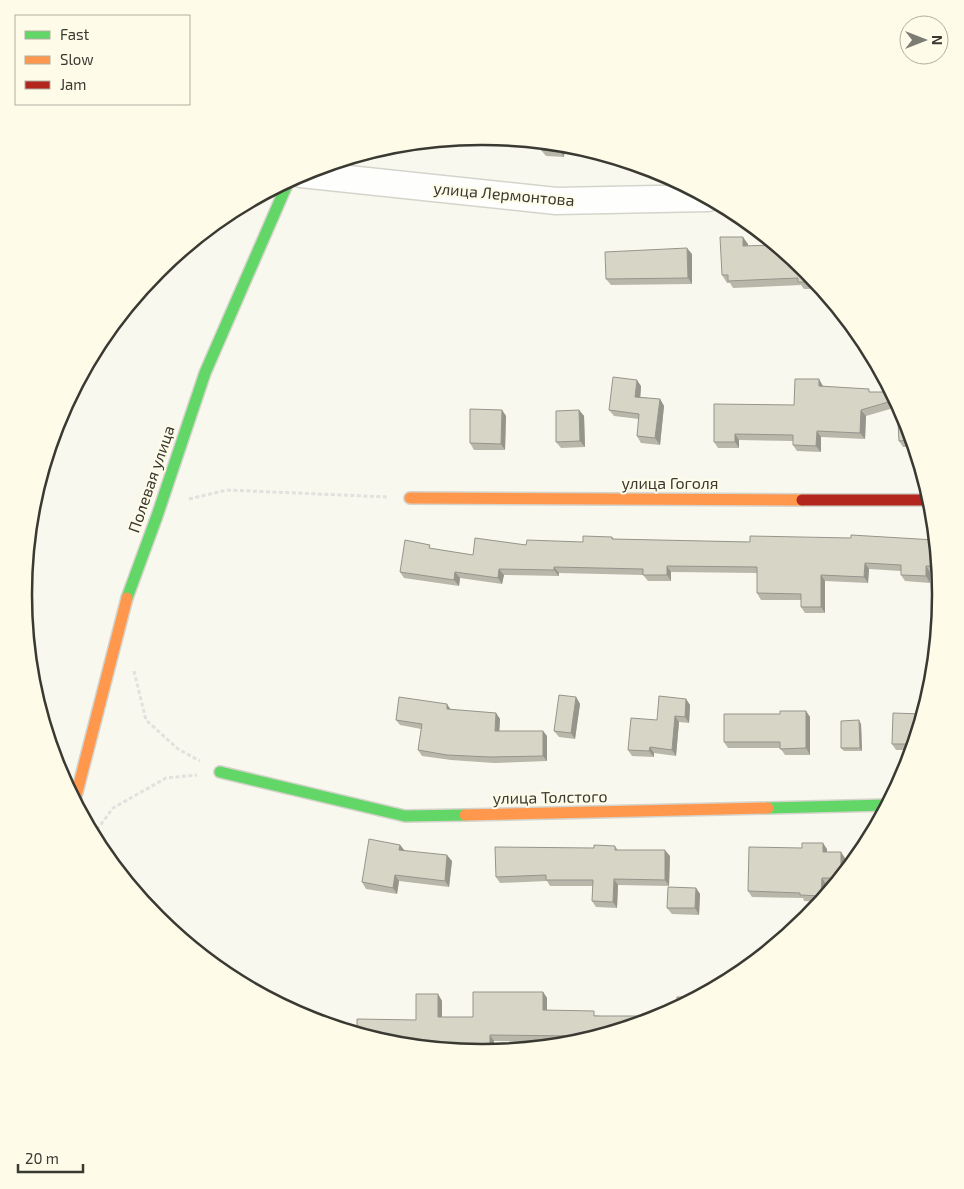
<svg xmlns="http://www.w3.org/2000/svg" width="964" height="1189" font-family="'Exo 2',sans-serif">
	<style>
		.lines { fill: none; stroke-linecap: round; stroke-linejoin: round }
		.street-casing { stroke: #d5d4cc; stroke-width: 29 }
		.fast-casing { stroke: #d5d4cc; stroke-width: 14 }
		.slow-casing { stroke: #d5d4cc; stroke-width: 14 }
		.jam-casing { stroke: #d5d4cc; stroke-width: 14 }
		.path { stroke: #e1e1de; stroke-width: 3; stroke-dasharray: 4 2.5; stroke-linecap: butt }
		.street { stroke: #fefefc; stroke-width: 26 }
		.fast { stroke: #63d668; stroke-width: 11 }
		.slow { stroke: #ff974d; stroke-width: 11 }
		.jam { stroke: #b3261e; stroke-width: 11 }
		.wall { fill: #b9b7aa }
		.shaded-wall { fill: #96958b }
		.building { fill: #d7d5c6; stroke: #96958b }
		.labels { text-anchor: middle; stroke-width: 4; stroke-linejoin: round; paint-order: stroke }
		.street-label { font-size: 16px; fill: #3a3932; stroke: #fefce9 }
		.rim { fill: none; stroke: #3a3932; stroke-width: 2.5 }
	</style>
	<rect width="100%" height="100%" fill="#f9f8ee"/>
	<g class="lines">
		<defs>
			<path id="street" d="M301,174l255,27 152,-3"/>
			<path id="fast" d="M127,598l30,-82 48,-143 84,-193
				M220,772l185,44 60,-1
				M768,808l118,-3"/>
			<path id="slow" d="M410,498l392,2
				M75,800l52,-202
				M465,815l303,-7"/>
			<path id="jam" d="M802,500h128"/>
		</defs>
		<use href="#street" class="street-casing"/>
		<use href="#fast" class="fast-casing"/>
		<use href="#slow" class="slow-casing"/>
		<use href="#jam" class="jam-casing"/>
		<path class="path" d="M189,499l38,-9 160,7
			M134,671l12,49 32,29 22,12
			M93,835l20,-27 53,-30 31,-3"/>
		<use href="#street" class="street"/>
		<use href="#fast" class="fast"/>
		<use href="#slow" class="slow"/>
		<use href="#jam" class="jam"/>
	</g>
	<path class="wall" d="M542,142l23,2 -1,13 -18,-1 -5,-6z
		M748,244v2l58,25 15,18h-17l-3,-4 -68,3 -3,-5h-3l-5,-8z
		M692,254v30l-81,1 -5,-6z
		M822,289l14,17 -9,1 -5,-8z
		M641,386l-1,11 20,2 4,7 -4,39 -19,-2 -4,-7 2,-17 -25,-3 -5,-6z
		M823,386l48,6h20l14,27 9,28h-11l-4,-6 -2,-34 -31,9 -1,23 -44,-2v15l-24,-1 -4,-6v-4l-54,-1v8h-21l-4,-6 80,-37z
		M502,410l4,6 -1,34h-31l-4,-7z
		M579,410l5,6 1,31 -24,1 -5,-6z
		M612,537l2,2 136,3 185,-2 3,32h-8v11l-25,-2 -4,-6v-4l-32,-2 -1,14 -43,-2v32h-20l-4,-6v-7h-40l-4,-7v-20l-86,-1v9h-23l-5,-6 -84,-2v3l-55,-1 -2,9 -42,-6 -1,8 -55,-8 -4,-6 33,-23 40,6 53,-10 57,-3z
		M576,697l4,7 -5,35 -16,-2 -5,-6z
		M686,699l4,6 -1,18 -10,-1 -3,34 -22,-3v4l-22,-1 -4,-6 29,-30z
		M451,710l45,3 4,6 -1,12h44l4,5v25l-53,2 -43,-3 -29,-4 -4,-6 3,-21 -21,-4 -4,-5z
		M806,711l4,6v38h-25l-5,-7h-52l-4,-6 56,-28z
		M913,714h9l-11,36h-15l-4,-6z
		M861,724l1,27h-18l-3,-3z
		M400,845l4,5 48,11 -3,26 -50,-6 -2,13 -31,-5 -4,-7z
		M615,846l3,4 52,6 -1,30 -51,-1 -1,23 -21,-1 -4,-6 1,-15h-43l-3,-5 -47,2 -4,-6 98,-29z
		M827,849v3l18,6v13l-10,13h-9v11l-6,7 -16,-1 -1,-3 -51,-1 -4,-6z
		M696,888l4,6 -1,21 -27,-1 -5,-6z
		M543,992l4,6v12l100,11 -72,22 -1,-1 -80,-1v11l-12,1 -90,-9 24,-24 22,-26 4,7v16h31z"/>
	<path class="shaded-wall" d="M561,144h4l-1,13 -4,-6z
		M743,237l5,7v10l-5,-8z
		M687,248l5,6v30l-4,-6z
		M819,379l4,7v6l-4,-6z
		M637,380l4,6 -1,17 -5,-6z
		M660,399l4,7 -4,39 -5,-7z
		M502,410l4,6 -1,34 -4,-6z
		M579,410l5,6 1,31 -5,-6z
		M861,410l5,6 -1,23 -5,-6z
		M817,431l4,6v15l-5,-6z
		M735,434l4,6v8l-4,-6z
		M865,563l4,6 -1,14 -4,-6z
		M667,566l4,6v9l-4,-6z
		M926,566l4,6v11l-4,-7z
		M554,567l5,6v3l-5,-6z
		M499,569l5,6 -2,9 -4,-6z
		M455,572l5,6 -1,8 -5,-6z
		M821,575l4,6v32l-4,-6z
		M576,697l4,7 -5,35 -4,-6z
		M686,699l4,6 -1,18 -4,-6z
		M447,704l4,6 -4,-1z
		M806,711l4,6v38l-4,-7z
		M496,713l4,6 -1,18 -4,-6z
		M675,716l4,6 -3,34 -4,-6z
		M859,720l2,4 1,27 -2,-3z
		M543,731l4,5v25l-4,-5z
		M650,747l4,6v4l-5,-6z
		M823,843l4,6v8l-4,-5z
		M400,845l5,6 -6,-1z
		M665,850l5,6 -1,30 -4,-6z
		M841,852l4,6v13l-4,5z
		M447,855l5,6 -3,26 -4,-6z
		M395,875l4,6 -2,13 -4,-6z
		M822,878l4,6v11l-3,3 -2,-2z
		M614,879l4,6 -1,23 -4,-6z
		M696,888l4,6 -1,21 -4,-7z
		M543,992l4,6v18l-4,-6z
		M438,994l4,7v22l-4,-6z
		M643,1016l4,5 -4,1z
		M490,1035l4,6v11h-2l-2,-4z"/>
	<path class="building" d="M542,142l19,2 -1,7 -19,-1z
		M720,237h23v9l32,-1 31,26 9,11h-17v-4l-70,3v-6h-6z
		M687,248l1,30 -82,1 -1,-27z
		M822,289l7,10h-7z
		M613,377l24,3 -2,17 25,2 -5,39 -18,-2 2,-22 -30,-4z
		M795,379h24v7l50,3v3h22l4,8 -34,10 -1,23 -43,-2 -1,15 -23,-1v-10l-58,-1v8h-21v-38l80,1z
		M897,404l8,15 7,21 -13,1z
		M470,409l32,1 -1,34 -31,-1z
		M579,410l1,31 -24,1v-31z
		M851,535l84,5 2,26h-11v10l-25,-1v-10l-36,-2 -1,14 -43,-2v32h-20v-13l-44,-1v-26l-90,-1v9h-24v-6l-89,-2v3l-55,-1 -1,9 -43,-6 -1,8 -54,-8 5,-32 25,5 -1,3 44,7 2,-17 51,7 1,-5 56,2v-6l29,1v2l138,3v-6l101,2z
		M559,695l17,2 -5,36 -17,-2z
		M659,696l27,3 -1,18 -10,-1 -3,34 -22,-3 -1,4 -21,-1 3,-32 26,2z
		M399,697l48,7v5l49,4 -1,18h48v25l-53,1 -43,-2 -29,-5 4,-26 -26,-4z
		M780,711h26v37l-26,1v-7h-56v-28h56z
		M893,713l29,1 -8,27h-2v3h-20z
		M859,720l1,28h-19v-27z
		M369,839l31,6 -1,5 48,5 -2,26 -50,-6 -2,13 -31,-6z
		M802,843h21v9h18v24l-2,2h-17l-1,18 -21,-1v-2l-52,-2 1,-44 53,1z
		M594,845l21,1v4h50v30l-51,-1 -1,23 -21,-1 1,-21h-47v-5l-50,2 -1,-30 99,1z
		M668,887l28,1 -1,20h-28z
		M473,992h70v18l51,1v5h49v6l-63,19h-6v-5l-84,-1v13h-54l-44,-4 -35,-11v-14l59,1v-26h22v23h35z
		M677,997h20l-20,10z"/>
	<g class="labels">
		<g class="street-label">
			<text transform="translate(504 194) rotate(5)" y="6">улица Лермонтова</text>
			<text transform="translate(151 479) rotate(-71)" y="6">Полевая улица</text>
			<text x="670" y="489">улица Гоголя</text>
			<text transform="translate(550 797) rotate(-1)" y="6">улица Толстого</text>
		</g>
	</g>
	<path d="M0 0H964V1189H0ZM481 145H483A449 449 0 0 1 932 594V595A449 449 0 0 1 483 1044H481A449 449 0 0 1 32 595V594A449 449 0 0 1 481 145Z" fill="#fefce9" fill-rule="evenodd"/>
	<path class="rim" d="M481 145H483A449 449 0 0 1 932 594V595A449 449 0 0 1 483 1044H481A449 449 0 0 1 32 595V594A449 449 0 0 1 481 145Z"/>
	<rect x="15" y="15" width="175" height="90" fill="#fefce9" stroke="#b0aea0"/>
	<rect x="25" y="31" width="25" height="8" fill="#63d668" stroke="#b0aea0"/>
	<text x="60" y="40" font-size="15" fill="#3a3932">Fast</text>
	<rect x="25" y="56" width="25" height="8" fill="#ff974d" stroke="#b0aea0"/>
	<text x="60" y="65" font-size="15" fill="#3a3932">Slow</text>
	<rect x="25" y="81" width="25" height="8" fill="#b3261e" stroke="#b0aea0"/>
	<text x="60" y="90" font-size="15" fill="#3a3932">Jam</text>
	<g transform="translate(924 40) rotate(90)"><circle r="24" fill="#fefce9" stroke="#b0aea0"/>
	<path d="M0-4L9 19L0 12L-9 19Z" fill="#7d7c74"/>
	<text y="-8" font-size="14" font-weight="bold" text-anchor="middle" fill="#3a3932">N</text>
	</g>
	<path d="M18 1164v8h65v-8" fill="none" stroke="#3a3932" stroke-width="2.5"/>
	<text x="25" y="1164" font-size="15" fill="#3a3932" stroke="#fefce9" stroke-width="4" paint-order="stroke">20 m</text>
</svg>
